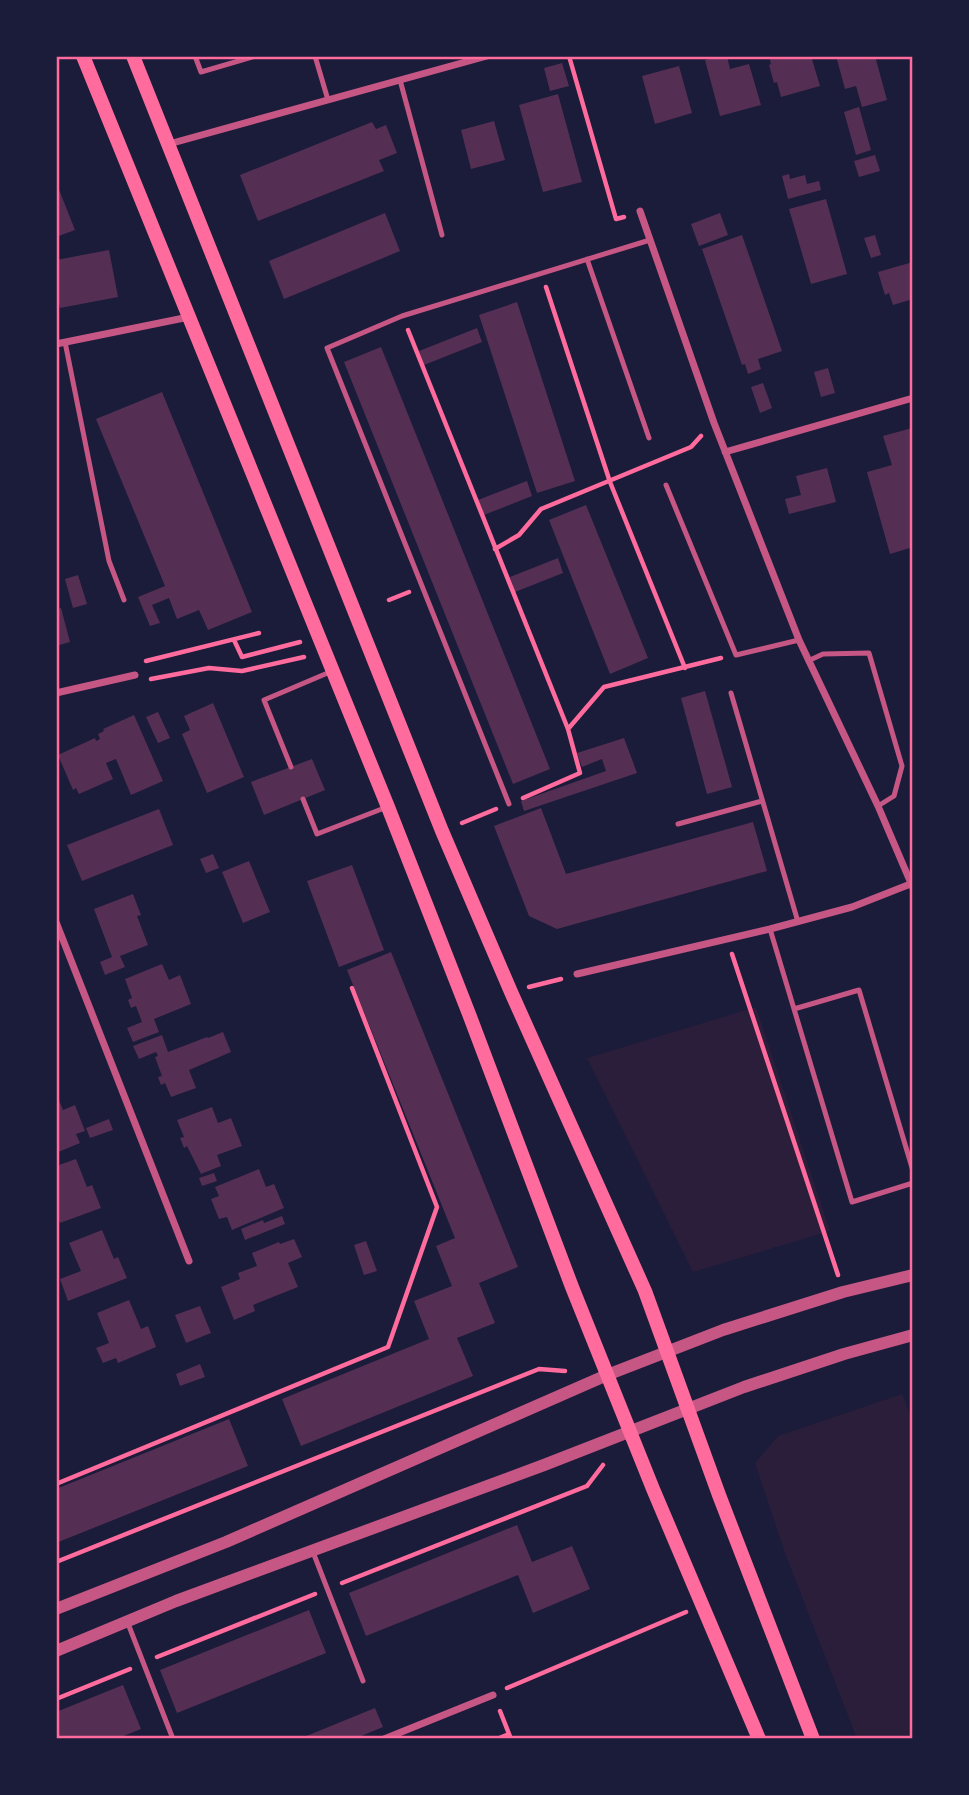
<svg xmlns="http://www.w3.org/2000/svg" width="969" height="1795" font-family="Barlow,sans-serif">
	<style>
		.green { fill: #2a1e3b }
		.building { fill: #542f53 }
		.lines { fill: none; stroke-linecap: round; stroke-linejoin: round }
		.path { stroke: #ff6b9d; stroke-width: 4.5 }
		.service { stroke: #c65784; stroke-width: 5 }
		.minor { stroke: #c65784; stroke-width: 7 }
		.tertiary { stroke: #c65784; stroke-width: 12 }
		.secondary { stroke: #ff6b9d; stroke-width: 14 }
		.neatline { fill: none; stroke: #ff6b9d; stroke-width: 2.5 }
	</style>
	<rect width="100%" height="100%" fill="#1b1b3a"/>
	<path class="green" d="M756,1007l74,224 -137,41 -106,-214z
		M902,1394l11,28v317h-56l-72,-186 -30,-90 23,-27z"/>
	<path class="building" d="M720,56h7l3,13 19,-5 12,41 -41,11 -15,-56z
		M769,56h42l9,30 -39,11 -4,-15 -3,1 -5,-18 2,-1z
		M836,56h39l12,44 -25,7 -6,-21 -11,3z
		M562,63l7,23 -19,5 -6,-23z
		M679,66l13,47 -37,11 -13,-48z
		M558,94l24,88 -39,10 -24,-87z
		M859,107l12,43 -15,5 -12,-43z
		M494,121l11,39 -34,9 -10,-39z
		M372,122l4,7 10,-4 11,28 -18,7 5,11 -126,50 -18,-46z
		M875,155l5,16 -21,6 -5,-16z
		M789,174l1,5 15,-4 2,9 12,-3 2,9 -33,9 -6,-23z
		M56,182l19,48 -19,7z
		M826,199l21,75 -36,10 -22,-75z
		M385,213l15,38 -116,48 -15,-38z
		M720,213l8,22 -29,11 -8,-22z
		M742,235l40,116 -24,8 3,10 -13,5 -3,-10 -3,1 -40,-116z
		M875,235l6,20 -10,3 -7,-20z
		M109,250l9,47 -58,11 -2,-10h-2v-38z
		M913,262v37l-20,6 -4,-12 -4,2 -7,-23z
		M517,302l58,179 -38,12 -58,-178z
		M477,328l5,14 -58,23 -5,-14z
		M381,347l169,422 -37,15 -169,-422z
		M828,368l7,25 -14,4 -7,-25z
		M763,383l9,25 -12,5 -9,-26z
		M162,392l90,220 -44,18 -9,-20 -22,9 -8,-21 -17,7 8,18 -10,3 -12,-29 27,-11 -69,-167z
		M912,428l1,119 -23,7 -23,-82 25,-7 -9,-29z
		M827,468l9,34 -47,12 -4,-15 16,-4 -5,-19z
		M527,481l5,15 -48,19 -6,-15z
		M586,505l62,153 -38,16 -61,-154z
		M558,558l5,15 -48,19 -5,-15z
		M78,575l9,29 -14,4 -8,-29z
		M61,608l9,34 -14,4v-37z
		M705,691l27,96 -25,7 -26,-96z
		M213,703l31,74 -37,16 -25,-59 8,-4 -6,-14z
		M158,712l12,26 -12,5 -12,-26z
		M134,715l29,66 -32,14 -15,-36 -10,4 7,16 -34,15 -3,-6 -3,2 -15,-35 37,-17 1,3 4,-2 -2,-5 6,-3 -1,-2z
		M624,738l13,35 -113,38 -3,-10 85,-30 -4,-12 -20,8 -5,-14z
		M312,759l13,31 -61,25 -13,-33z
		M541,808l25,66 187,-52 14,49 -210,58 -28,-13 -35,-90z
		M159,809l14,36 -91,36 -15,-36z
		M213,854l6,14 -13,5 -6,-14z
		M249,861l21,51 -27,11 -21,-51z
		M352,865l32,85 -45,17 -32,-86z
		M133,894l8,21 -4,1 11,29 -28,11 5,11 -20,8 -5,-13 12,-5 -18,-48z
		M391,952l127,315 -39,16 16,40 -38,15 16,38 -172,70 -19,-47 147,-60 -15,-38 38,-15 -16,-40 19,-8 -108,-268z
		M162,964l7,16 11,-5 11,29 -37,15 5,13 -26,10 -6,-14 15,-6 -6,-16 -5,2 -3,-8 4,-2 -7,-19z
		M223,1032l8,20 -42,18 7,18 -25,9 -6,-14 -4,2 -3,-8 4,-1 -7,-19 3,-1 -2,-4 -17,7 -6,-13 29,-11 6,17 39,-15 1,1z
		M56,1093l7,17 12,-5 10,26 -9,3 4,9 -24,10z
		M212,1107l6,16 13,-5 11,28 -25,9 4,11 -20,8 -14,-28 -3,2 -4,-10 4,-1 -7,-17z
		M109,1119l4,11 -23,8 -4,-10z
		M76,1159l11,28 5,-2 9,23 -41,15 -4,-11v-46z
		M259,1169l7,18 8,-3 10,24 -52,22 -5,-13 -8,2 -8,-20 8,-3 -4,-9z
		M214,1173l3,8 -15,5 -3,-8z
		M282,1216l3,8 -40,16 -4,-11 22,-9 1,3z
		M102,1230l12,29 4,-2 9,21 -59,23 -8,-22 21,-8 -12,-28z
		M294,1239l8,18 -14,6 10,24 -45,18 2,6 -21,9 -13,-33 19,-8 -2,-6 19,-7 -5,-13 27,-11 1,2z
		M366,1241l11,30 -13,4 -10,-30z
		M129,1300l12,29 7,-3 8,21 -38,16 -2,-5 -13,5 -7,-15 13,-5 -12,-30z
		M200,1306l11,27 -25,10 -11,-28z
		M200,1364l5,13 -25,9 -4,-12z
		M229,1419l19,47 -192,77v-54z
		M517,1525l15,37 40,-16 18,43 -57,24 -15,-38 -152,61 -17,-43z
		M309,1610l17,43 -149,60 -17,-43z
		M123,1685l18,44 -25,10h-60v-27z
		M375,1708l8,19 -29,12h-55z"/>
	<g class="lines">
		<path class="path" d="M569,56l47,163 8,-2
			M546,287l64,195 75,186
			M408,330l160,399 12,44 -57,25
			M495,549l24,-14 22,-26 150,-62 10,-11
			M389,600l20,-8
			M234,640l8,17 58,-15
			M146,661l113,-28
			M151,679l58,-11 33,3 62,-14
			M568,729l36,-42 117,-29
			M462,823l34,-14
			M732,954l106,321
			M529,987l32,-8
			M56,1484l332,-137 49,-140 -85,-219
			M56,1562l483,-193 26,2
			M342,1583l245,-97 16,-21
			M157,1657l158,-63
			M507,1688l179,-76
			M56,1699l74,-30
			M500,1711l11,28
			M497,1739l12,-5"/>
		<path class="service" d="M195,56l6,16 55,-16
			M315,56l13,44
			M400,80l42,155
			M587,259l62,179
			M65,342l44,219 15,39
			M666,485l70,170 63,-15
			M808,661l15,-7 46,-1 33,113 -8,30 -16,10
			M731,693l67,229
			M291,767l-27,-67 66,-28
			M303,799l14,35 70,-27
			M509,804l-182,-456 75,-32 248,-76
			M678,824l84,-23
			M770,929l82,273 61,-19
			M794,1009l65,-19 54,181
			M313,1552l50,129
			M127,1621l46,118"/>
		<path class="minor" d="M169,144l318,-88
			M640,211l74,212 85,217 79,166 35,82
			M56,344l133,-27
			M725,452l188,-54
			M56,693l79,-18
			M56,922l133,339
			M577,974l193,-45 82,-22 61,-24
			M384,1739l109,-44"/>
		<path class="tertiary" d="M56,1609l170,-67 381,-167 116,-45 120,-38 70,-17
			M56,1651l120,-50 368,-136 200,-78 100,-33 69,-19"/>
		<path class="secondary" d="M83,56l305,751 81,207 103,273 81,202 106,250
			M133,56l309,775 69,161 134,299 74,204 94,244"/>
	</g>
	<rect width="969" height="1795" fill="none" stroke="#1b1b3a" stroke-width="116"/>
	<rect x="58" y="58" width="853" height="1679" class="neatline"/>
</svg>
